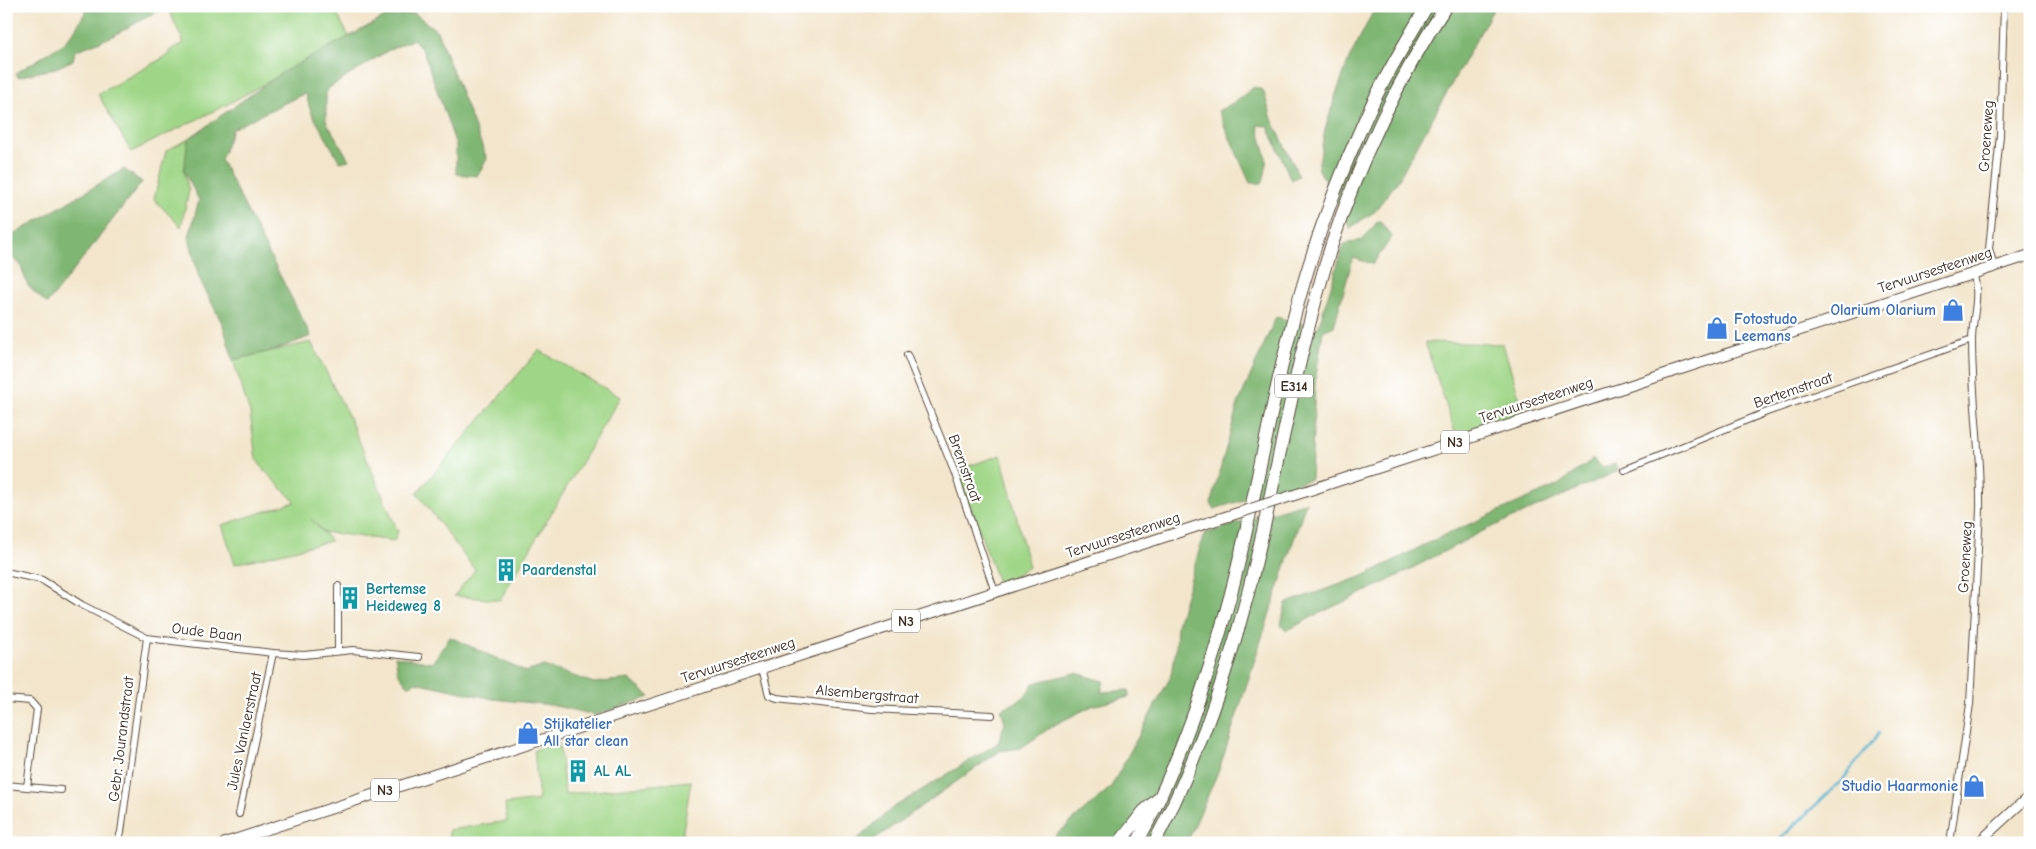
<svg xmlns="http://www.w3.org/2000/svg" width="2036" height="849" font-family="'Comic Neue',sans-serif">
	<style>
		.green { fill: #9fd586; stroke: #6d8052 }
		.forest { fill: #7fb673; stroke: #5d7048 }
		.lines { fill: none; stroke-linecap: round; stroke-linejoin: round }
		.stream { stroke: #51b3d0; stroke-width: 2.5 }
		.minor-casing { stroke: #564638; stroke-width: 8 }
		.secondary-casing { stroke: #564638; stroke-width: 11 }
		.primary-casing { stroke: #564638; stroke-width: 12 }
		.motorway-casing { stroke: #564638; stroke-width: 14 }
		.minor { stroke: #fff; stroke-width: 6 }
		.secondary { stroke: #fff; stroke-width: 9 }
		.primary { stroke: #fff; stroke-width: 10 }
		.motorway { stroke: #fff; stroke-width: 12 }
		.primary-bridge-casing { stroke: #564638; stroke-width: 12; stroke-linecap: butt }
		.primary-bridge { stroke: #fff; stroke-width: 10 }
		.labels { text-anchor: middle; stroke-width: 4.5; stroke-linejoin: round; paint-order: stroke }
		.shield { fill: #fff; stroke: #766a62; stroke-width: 1 }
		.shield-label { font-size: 14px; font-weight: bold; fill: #3b2a1e }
		.street-label { font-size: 15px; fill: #3b2a1e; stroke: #fff }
		.shop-label { font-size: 15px; font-weight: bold; fill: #366cbe; stroke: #fff; text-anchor: end }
		.culture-label { font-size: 15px; font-weight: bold; fill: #0d838f; stroke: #fff; text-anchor: start }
	</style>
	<rect width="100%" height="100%" fill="#fff"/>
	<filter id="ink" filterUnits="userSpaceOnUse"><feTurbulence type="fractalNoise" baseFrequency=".02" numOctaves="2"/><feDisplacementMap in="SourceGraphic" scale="10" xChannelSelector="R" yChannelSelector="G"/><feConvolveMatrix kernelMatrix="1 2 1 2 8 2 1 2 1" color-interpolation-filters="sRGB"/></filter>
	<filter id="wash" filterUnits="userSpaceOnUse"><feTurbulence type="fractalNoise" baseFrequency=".0096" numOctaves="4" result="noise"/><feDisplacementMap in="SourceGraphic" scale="20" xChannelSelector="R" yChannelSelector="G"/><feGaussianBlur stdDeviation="1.12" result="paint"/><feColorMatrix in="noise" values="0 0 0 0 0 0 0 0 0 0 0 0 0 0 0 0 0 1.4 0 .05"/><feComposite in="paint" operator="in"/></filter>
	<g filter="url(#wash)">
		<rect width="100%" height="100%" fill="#f2e5cb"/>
		<path class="green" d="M167,6h166l16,31 -123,68 -95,47 -33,-58 72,-40 -1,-3 15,-8z
			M188,139l-4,32 5,20 -8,36 -27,-28 12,-48z
			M311,342l37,73 50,117 -4,9 -70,-9 -13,-13 20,22 -96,23 -13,-39 73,-23 -31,-32 -8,-11 -6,-46 -17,-53z
			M1425,342l78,2 21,69 -68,22z
			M539,350l81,47 -120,203 -46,-4 21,-26 -58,-77z
			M1001,455l28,112c-12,5 -18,15 -31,15l-41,-112z
			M559,742l6,52 126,-13 -10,62h-232v-13l58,-9 -2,-17 34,-4 -5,-50z"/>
		<path class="forest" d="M89,6h78l-56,31 -36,14 -2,9 -17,8 -38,9 -2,-4 47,-29 10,-11z
			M1376,6h119l-98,176 -23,30 -24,16 -32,-60 7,-38 11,-36 13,-35z
			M414,13l23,18 50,128 -10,17 -21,-2v-29l-32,-92 -10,-14 -27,12 -61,39v31l23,39 -9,2 -29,-50 -6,-19 -73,36 -11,31 90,176 -36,14 -42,10 -10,-35 -24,-47 -10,-41 10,-37 -15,-29 4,-32 95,-67 102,-55z
			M1254,87l9,3 9,29 27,57 -8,4 -23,-54 -10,-1c4,22 14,34 4,58h-12l-32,-72 15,-8z
			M124,169l18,13 -95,122 -19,-18 -8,-22 -14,-11v-14z
			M1379,220l13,17 -19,27 -20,-6 -19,68 -11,5 -8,51 -4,97 -97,30 -3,-6 27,-99 38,-87 42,11 26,-84 18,-4z
			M1593,459l9,8 13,-3 3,7 -135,60 -95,50 -70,33 -32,17 -5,-6 5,-22 75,-26 77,-39 120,-53z
			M1306,502l-87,268 -32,73h-140l64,-56 59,-109 6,-29 1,-24 27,-91z
			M450,637l76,35 18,-6 50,17 35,-4 21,18 -55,18 -44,-10 -58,-6 -77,-17 -8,4 -10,-13 -3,-17 37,7z
			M1076,673l28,8 -3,11 28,-2v7l-37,9 -38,19 -33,23 -21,3 -131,92h-16l38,-34 107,-66 7,-20 -4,-14c16,-7 26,-10 32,-26z"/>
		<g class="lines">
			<path class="stream" d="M1776,843l68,-65 35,-45"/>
		</g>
	</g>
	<g filter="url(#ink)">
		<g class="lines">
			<defs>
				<path id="minor" d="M1994,266l-5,-17 11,-114 4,-129
					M907,355l47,116 41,121
					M1624,470l143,-58 205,-72
					M6,572l36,8 40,25 65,33 126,15 31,2 49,-5 66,7
					M338,586v64
					M762,668l7,27 8,3 95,11 120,6
					M6,699l24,2 7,8 -10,78 -21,-2
					M27,787l34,3
					M239,814l34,-161
					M117,843l4,-11 26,-194
					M1950,843l20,-139 10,-194c1,-57 -8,-113 -8,-169 0,-24 9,-45 1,-68"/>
				<path id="secondary" d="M1978,843l52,-48"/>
				<path id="primary" d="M1310,490l720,-235
					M225,843l991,-323"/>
				<path id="motorway" d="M1119,843l25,-32 13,-11
					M1137,843c42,-77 70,-162 93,-246 22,-82 36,-167 56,-249 19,-77 44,-152 77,-224 18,-41 41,-79 64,-118
					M1154,843c52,-98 85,-204 109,-312 21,-96 39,-193 69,-287 26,-80 68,-169 114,-238"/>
			</defs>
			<use href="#minor" class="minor-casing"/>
			<use href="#secondary" class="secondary-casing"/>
			<use href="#primary" class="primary-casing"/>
			<use href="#motorway" class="motorway-casing"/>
			<use href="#minor" class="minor"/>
			<use href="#secondary" class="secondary"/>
			<use href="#primary" class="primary"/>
			<use href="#motorway" class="motorway"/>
			<defs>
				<path id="primary-bridge" d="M1216,520l94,-30"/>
			</defs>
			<use href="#primary-bridge" class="primary-bridge-casing"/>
			<use href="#primary-bridge" class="primary-bridge"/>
		</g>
	</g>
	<defs>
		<symbol id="shop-bare" viewBox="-9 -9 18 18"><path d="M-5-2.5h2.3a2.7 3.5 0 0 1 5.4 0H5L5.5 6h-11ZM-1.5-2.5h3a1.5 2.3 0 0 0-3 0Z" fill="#3f7fe0" stroke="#fff" stroke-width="2.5" paint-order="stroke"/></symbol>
		<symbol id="building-bare" viewBox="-9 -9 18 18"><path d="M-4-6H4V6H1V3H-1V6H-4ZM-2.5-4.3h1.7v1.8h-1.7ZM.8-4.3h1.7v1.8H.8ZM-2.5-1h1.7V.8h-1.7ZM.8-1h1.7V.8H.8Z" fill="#0f9aa8" stroke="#fff" stroke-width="2.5" paint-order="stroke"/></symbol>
	</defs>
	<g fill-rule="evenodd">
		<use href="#shop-bare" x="1937" y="294" width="32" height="32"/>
		<use href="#shop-bare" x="1701" y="312" width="32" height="32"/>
		<use href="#building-bare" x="490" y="554" width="32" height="32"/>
		<use href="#building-bare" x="334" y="582" width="32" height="32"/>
		<use href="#shop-bare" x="512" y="717" width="32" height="32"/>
		<use href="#building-bare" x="562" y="755" width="32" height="32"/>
		<use href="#shop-bare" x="1958" y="770" width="32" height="32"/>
	</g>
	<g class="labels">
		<g class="shield">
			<rect x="1275" y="374.5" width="38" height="23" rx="4"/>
			<rect x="1441" y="430.5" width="28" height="23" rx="4"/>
			<rect x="892" y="609.5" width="28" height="23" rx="4"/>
			<rect x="371" y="778.5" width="28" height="23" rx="4"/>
		</g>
		<g class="shield-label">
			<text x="1294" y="391">E314</text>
			<text x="1455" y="447">N3</text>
			<text x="906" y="626">N3</text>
			<text x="385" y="795">N3</text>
		</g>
		<g class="street-label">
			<text transform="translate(1986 136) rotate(-86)" y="5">Groeneweg</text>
			<text transform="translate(1935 270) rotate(-18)" y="5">Tervuursesteenweg</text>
			<text transform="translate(1793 390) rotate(-19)" y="5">Bertemstraat</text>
			<text transform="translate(1536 400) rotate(-18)" y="5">Tervuursesteenweg</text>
			<text transform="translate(965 468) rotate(70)" y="5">Bremstraat</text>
			<text transform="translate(1123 535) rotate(-18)" y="5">Tervuursesteenweg</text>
			<text transform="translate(1965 557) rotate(-87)" y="5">Groeneweg</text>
			<text transform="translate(207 632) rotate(7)" y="5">Oude Baan</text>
			<text transform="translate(738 660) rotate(-18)" y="5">Tervuursesteenweg</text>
			<text transform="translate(867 694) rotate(5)" y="5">Alsembergstraat</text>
			<text transform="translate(244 731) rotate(-78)" y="5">Jules Vanlaerstraat</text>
			<text transform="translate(121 739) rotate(-83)" y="5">Gebr. Jourandstraat</text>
		</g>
		<g class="shop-label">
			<text x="1936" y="315">Olarium Olarium</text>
			<text x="1734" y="324" text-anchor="start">Fotostudo<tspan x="1734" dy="17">Leemans</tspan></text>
			<text x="544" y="729" text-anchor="start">Stijkatelier<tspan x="544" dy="17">All star clean</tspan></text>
			<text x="1958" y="791">Studio Haarmonie</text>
		</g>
		<g class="culture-label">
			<text x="522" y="575">Paardenstal</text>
			<text x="366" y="594">Bertemse<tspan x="366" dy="17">Heideweg 8</tspan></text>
			<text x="594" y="776">AL AL</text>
		</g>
	</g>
	<rect width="2036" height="849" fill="none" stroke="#fff" stroke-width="25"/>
</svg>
